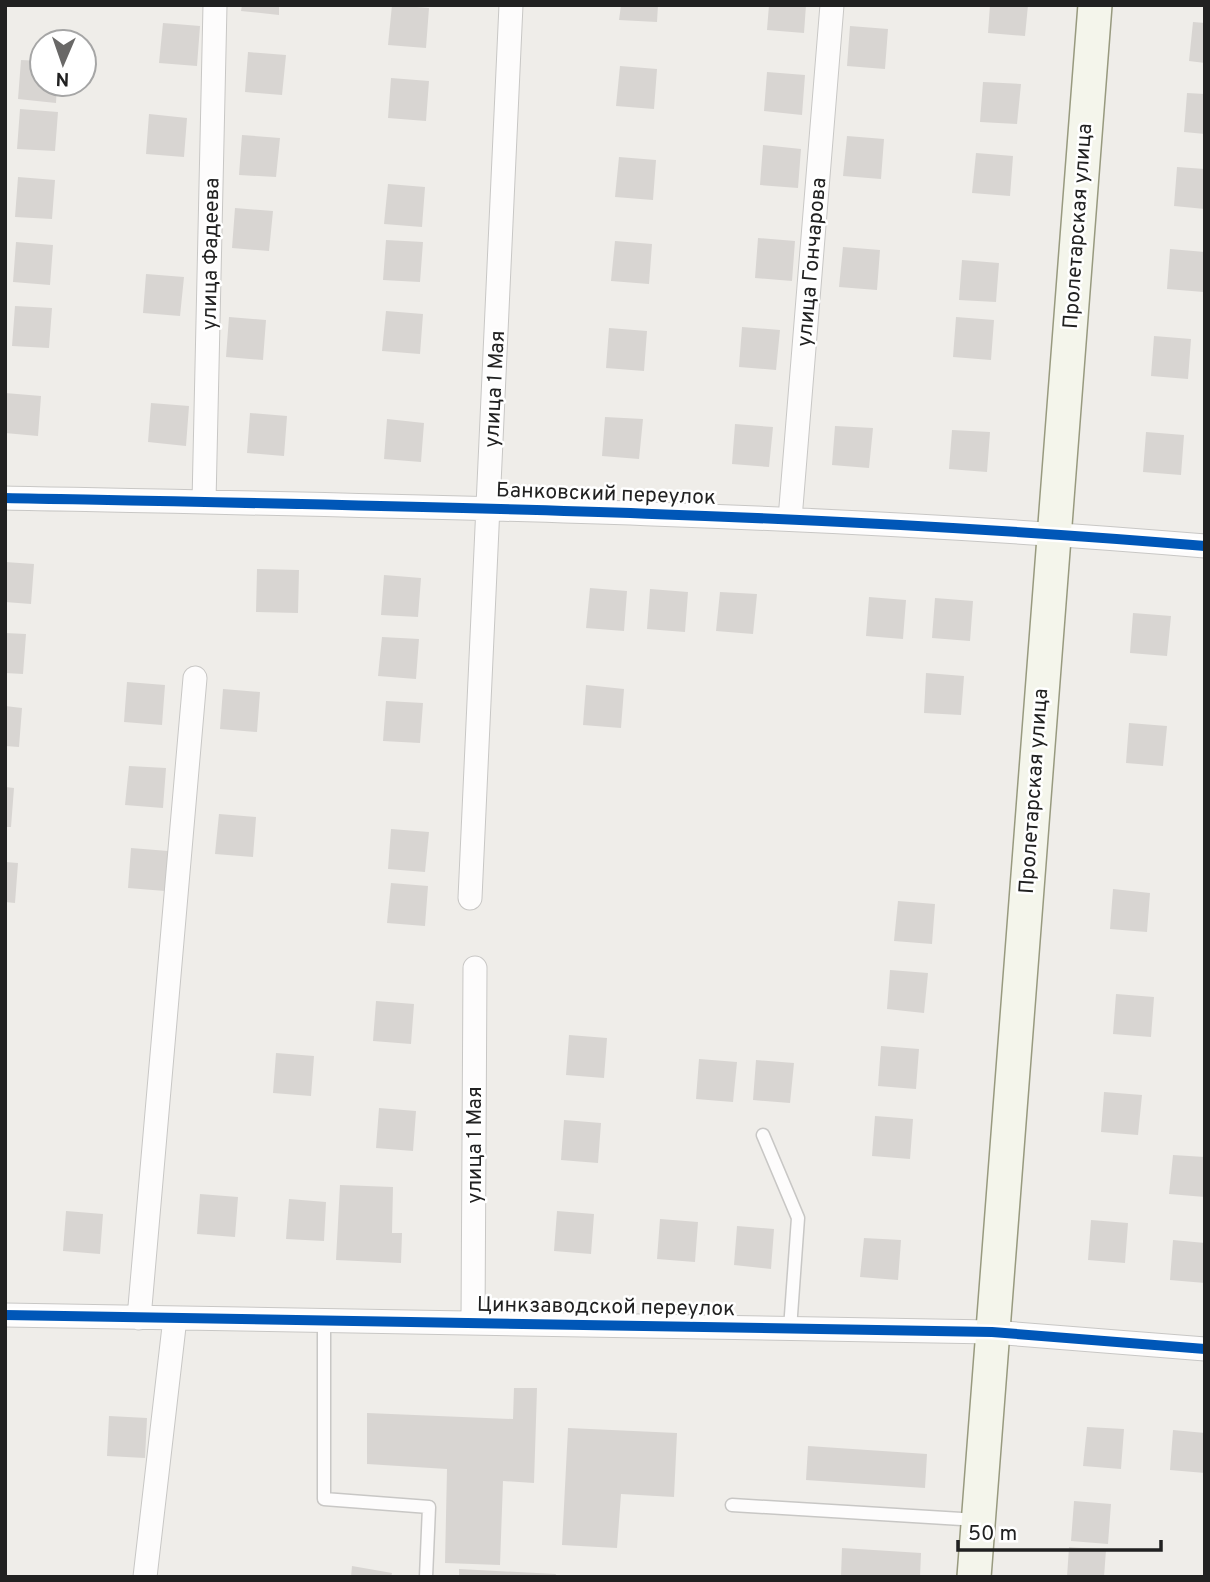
<svg xmlns="http://www.w3.org/2000/svg" width="1210" height="1582" font-family="Overpass,sans-serif">
	<style>
		.building { fill: #d8d5d2 }
		.lines { fill: none; stroke-linecap: round; stroke-linejoin: round }
		.service-casing { stroke: #c8c7c5; stroke-width: 15 }
		.minor-casing { stroke: #c8c7c5; stroke-width: 25 }
		.secondary-casing { stroke: #989a7f; stroke-width: 36 }
		.service { stroke: #fdfcfc; stroke-width: 12 }
		.minor { stroke: #fdfcfc; stroke-width: 23 }
		.secondary { stroke: #f4f5eb; stroke-width: 33 }
		.cycleway-casing { stroke: #fff; stroke-width: 15 }
		.cycleway { stroke: #0057b8; stroke-width: 10 }
		.labels { text-anchor: middle; stroke-width: 5; stroke-linejoin: round; paint-order: stroke }
		.street-label { font-size: 21px; fill: #212121; stroke: #fff }
	</style>
	<rect width="100%" height="100%" fill="#efede9"/>
	<path class="building" d="M242,5h37v10l-38,-4z
		M392,5l37,3 -3,40 -38,-3z
		M621,5h37l-1,17 -38,-2z
		M769,5h37l-2,28 -37,-3z
		M990,5h38l-3,31 -37,-3z
		M1193,22l12,1v40l-16,-2z
		M163,23l37,3 -3,40 -38,-3z
		M850,26l38,3 -3,40 -38,-3z
		M248,52l38,3 -4,40 -37,-3z
		M21,60l21,1v23h15l-1,19 -38,-4z
		M620,66l37,3 -3,40 -38,-3z
		M767,72l38,3 -3,40 -38,-4z
		M391,78l38,3 -3,40 -38,-3z
		M983,82l38,2 -4,40 -37,-2z
		M1187,93l18,1v40l-21,-2z
		M20,109l38,3 -3,39 -38,-2z
		M149,114l38,4 -3,39 -38,-3z
		M242,135l38,3 -4,39 -37,-2z
		M847,136l37,3 -3,40 -38,-3z
		M763,145l38,4 -3,39 -38,-3z
		M976,153l37,3 -3,40 -38,-3z
		M619,157l37,3 -3,40 -38,-3z
		M1177,167l28,2v40l-31,-3z
		M18,177l37,3 -3,39 -37,-2z
		M388,184l37,3 -3,40 -38,-3z
		M235,208l38,3 -4,40 -37,-3z
		M758,238l37,3 -3,40 -37,-3z
		M386,240l37,2 -3,40 -37,-2z
		M615,241l37,3 -3,40 -38,-3z
		M16,242l37,3 -3,40 -37,-3z
		M843,247l37,3 -3,40 -38,-3z
		M1170,249l35,3 -1,40 -37,-3z
		M962,260l37,3 -3,39 -37,-2z
		M146,274l38,3 -4,39 -37,-3z
		M15,306l37,2 -3,40 -37,-2z
		M386,311l37,3 -3,40 -38,-3z
		M229,317l37,3 -3,40 -37,-3z
		M956,317l38,3 -3,40 -38,-3z
		M742,327l38,3 -4,40 -37,-3z
		M609,328l38,3 -3,40 -38,-3z
		M1154,336l37,3 -3,40 -37,-3z
		M5,393l36,3 -3,40 -33,-3z
		M151,403l38,3 -3,40 -38,-4z
		M250,413l37,3 -3,40 -37,-3z
		M605,417l38,2 -4,40 -37,-3z
		M387,419l37,4 -3,39 -37,-3z
		M735,424l38,3 -4,40 -37,-3z
		M835,426l38,2 -4,40 -37,-3z
		M952,430l38,2 -3,40 -38,-3z
		M1146,432l38,3 -3,40 -38,-3z
		M5,562l29,2 -3,40 -26,-2z
		M257,569l42,1 -1,43 -42,-1z
		M384,575l37,3 -3,39 -37,-2z
		M590,588l37,3 -3,40 -38,-3z
		M650,589l38,3 -3,40 -38,-3z
		M720,592l37,2 -4,40 -37,-3z
		M869,597l37,3 -3,39 -37,-3z
		M935,598l38,3 -3,40 -38,-3z
		M1133,613l38,3 -4,40 -37,-3z
		M5,633l21,1 -3,40 -18,-1z
		M382,637l37,2 -3,40 -38,-3z
		M926,673l38,3 -3,39 -37,-2z
		M127,682l38,3 -3,40 -38,-3z
		M586,685l38,4 -3,39 -38,-3z
		M223,689l37,3 -3,40 -37,-3z
		M386,701l37,2 -3,40 -37,-2z
		M5,706l17,2 -3,39 -14,-1z
		M1129,723l38,3 -4,40 -37,-3z
		M129,766l37,2 -3,40 -38,-3z
		M5,787l9,1 -3,39h-6z
		M219,814l37,3 -3,40 -38,-3z
		M391,829l38,3 -4,40 -37,-3z
		M131,848l37,3 -3,40 -37,-3z
		M5,862l13,1 -3,40 -10,-1z
		M391,883l37,3 -3,40 -38,-3z
		M1113,889l37,4 -3,39 -37,-3z
		M898,901l37,3 -3,40 -38,-3z
		M890,970l38,3 -4,40 -37,-4z
		M1116,994l38,3 -3,40 -38,-3z
		M376,1001l38,3 -3,40 -38,-3z
		M569,1035l38,3 -3,40 -38,-3z
		M881,1046l38,3 -3,40 -38,-3z
		M276,1053l38,3 -3,40 -38,-3z
		M699,1059l38,3 -4,40 -37,-3z
		M756,1060l38,3 -4,40 -37,-3z
		M1104,1092l38,3 -4,40 -37,-3z
		M379,1108l37,3 -3,40 -37,-3z
		M875,1116l38,3 -3,40 -38,-3z
		M564,1120l37,3 -3,40 -37,-3z
		M1173,1155l32,2v40l-36,-3z
		M340,1185l53,2 -1,46h10l-1,30 -65,-3z
		M200,1194l38,3 -3,40 -38,-3z
		M289,1199l37,3 -2,39 -38,-2z
		M66,1211l37,3 -3,40 -37,-3z
		M557,1211l37,3 -3,40 -37,-3z
		M660,1219l38,3 -3,40 -38,-3z
		M1091,1220l37,3 -3,40 -37,-3z
		M737,1226l37,3 -3,40 -37,-4z
		M864,1238l37,2 -3,40 -38,-3z
		M1173,1240l32,3v40l-35,-3z
		M514,1388h23l-3,95 -31,-2 -3,84 -55,-2 2,-94 -80,-5v-51l146,6z
		M109,1416l38,2 -2,40 -38,-2z
		M1087,1427l37,2 -3,40 -38,-3z
		M568,1428l109,5 -3,64 -53,-3 -4,54 -55,-3z
		M1173,1430l32,3v40l-35,-3z
		M808,1446l119,8 -2,34 -119,-8z
		M1074,1501l37,3 -3,40 -37,-3z
		M1069,1547l37,3 -2,27h-37z
		M842,1548l79,5 -1,24h-79z
		M352,1566l40,7 -1,4h-40z
		M459,1569l97,5 -1,3h-96z"/>
	<g class="lines">
		<defs>
			<path id="service" d="M763,1135l35,83 -8,111
				M324,1321v178l105,8 -3,70
				M732,1505l246,15"/>
			<path id="minor" d="M5,498c400,8 801,14 1200,48
				M204,502l11,-497
				M790,519l42,-514
				M470,898l41,-893
				M5,1315l987,17 213,17
				M139,1318l56,-640
				M473,1323l2,-355
				M145,1577l30,-259"/>
			<path id="secondary" d="M974,1577l121,-1572"/>
		</defs>
		<use href="#service" class="service-casing"/>
		<use href="#minor" class="minor-casing"/>
		<use href="#secondary" class="secondary-casing"/>
		<use href="#service" class="service"/>
		<use href="#minor" class="minor"/>
		<use href="#secondary" class="secondary"/>
		<defs>
			<path id="cycleway" d="M5,498c400,8 801,14 1200,48
				M5,1315l987,17 213,17"/>
		</defs>
		<use href="#cycleway" class="cycleway-casing"/>
		<use href="#cycleway" class="cycleway"/>
	</g>
	<g class="labels">
		<g class="street-label">
			<text transform="translate(1077 226) rotate(-86)" y="7">Пролетарская улица</text>
			<text transform="translate(210 254) rotate(-89)" y="7">улица Фадеева</text>
			<text transform="translate(811 262) rotate(-85)" y="7">улица Гончарова</text>
			<text transform="translate(494 389) rotate(-87)" y="7">улица 1 Мая</text>
			<text transform="translate(606 493) rotate(2)" y="7">Банковский переулок</text>
			<text transform="translate(1033 791) rotate(-86)" y="7">Пролетарская улица</text>
			<text transform="translate(474 1145) rotate(-90)" y="7">улица 1 Мая</text>
			<text transform="translate(606 1306) rotate(1)" y="7">Цинкзаводской переулок</text>
		</g>
	</g>
	<rect width="1210" height="1582" fill="none" stroke="#212121" stroke-width="14"/>
	<g transform="translate(63 63) rotate(182)"><circle r="33" fill="#ffffff" stroke="#a6a6a6" stroke-width="2"/>
	<path d="M0-5L12 26L0 18L-12 26Z" fill="#696867"/>
	<text y="-10" font-size="19" font-weight="bold" text-anchor="middle" fill="#212121">N</text>
	</g>
	<path d="M958 1540v10h203v-10" fill="none" stroke="#212121" stroke-width="3.5"/>
	<text x="968" y="1540" font-size="21" fill="#212121" stroke="#ffffff" stroke-width="5" paint-order="stroke">50 m</text>
</svg>
